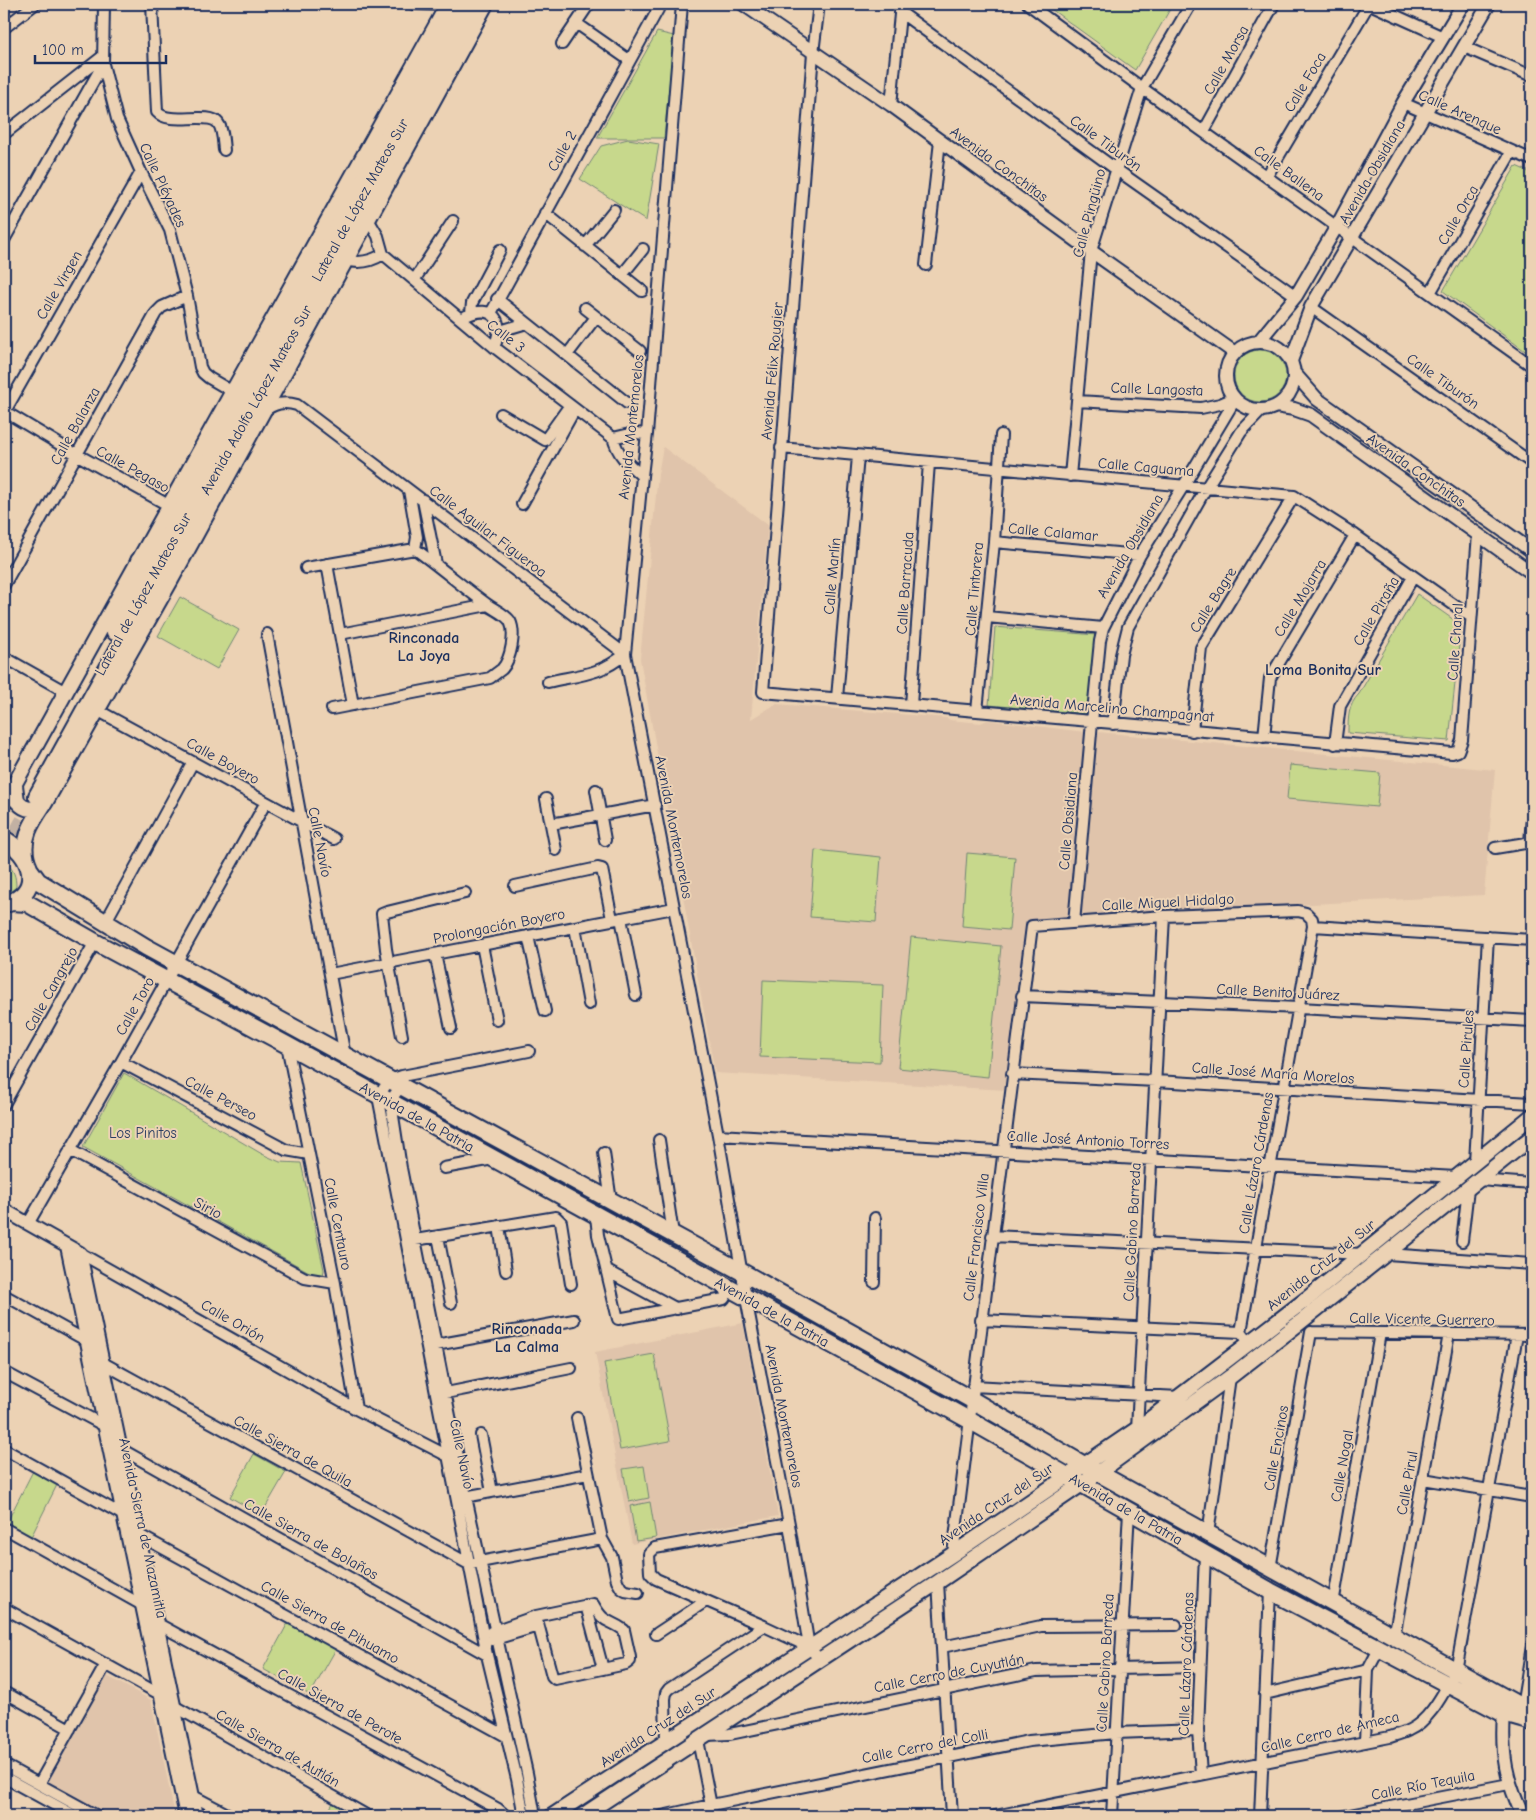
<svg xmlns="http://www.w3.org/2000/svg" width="1536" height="1820" font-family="'Comic Neue',sans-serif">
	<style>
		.built { fill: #e0c4ab }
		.green { fill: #c7d88c; stroke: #718475 }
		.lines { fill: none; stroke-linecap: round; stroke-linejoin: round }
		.primary-tunnel { stroke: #c2b1a3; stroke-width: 16; stroke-dasharray: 16 8; stroke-linecap: butt }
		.minor-casing { stroke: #1b2f5e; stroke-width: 14 }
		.tertiary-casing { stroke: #1b2f5e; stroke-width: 16 }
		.secondary-casing { stroke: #1b2f5e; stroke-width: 18 }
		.primary-casing { stroke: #1b2f5e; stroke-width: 20 }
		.minor { stroke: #ecd2b4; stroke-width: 10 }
		.tertiary { stroke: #ecd2b4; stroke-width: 12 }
		.secondary { stroke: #ecd2b4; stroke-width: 14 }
		.primary { stroke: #ecd2b4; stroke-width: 16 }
		.labels { text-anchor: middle; stroke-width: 4; stroke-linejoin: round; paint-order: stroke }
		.street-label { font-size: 15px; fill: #1b2f5e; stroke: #ecd2b4 }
		.park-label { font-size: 15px; fill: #2c4063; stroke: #ecd2b4 }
		.neighbourhood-label { font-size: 16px; font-weight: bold; fill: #1b2f5e; stroke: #ecd2b4 }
	</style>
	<rect width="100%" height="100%" fill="#ecd2b4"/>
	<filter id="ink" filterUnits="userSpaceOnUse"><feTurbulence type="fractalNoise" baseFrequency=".02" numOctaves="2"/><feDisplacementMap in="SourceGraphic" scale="10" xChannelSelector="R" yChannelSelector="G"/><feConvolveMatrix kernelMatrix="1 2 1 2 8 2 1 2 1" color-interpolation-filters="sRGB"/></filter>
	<g filter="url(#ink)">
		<path class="built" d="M663,447l105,78 -17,194 25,-15 171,14 3,2 31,3 6,-3 98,12 -15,190 -44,2 -20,166 -291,-17 -75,-414 18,-185z
			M1098,732l397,38 -11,125 -404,21z
			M743,1323l35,193 -146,28 -37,-192z
			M107,1676l44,24 24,116h-63l-64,-34z"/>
		<path class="green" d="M1044,4h129l-38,66z
			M657,32l17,4 -10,102h-67z
			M628,139l31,5 -13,77 -66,-42 21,-33z
			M1516,166l16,7v183l-89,-65z
			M1234 376a26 26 0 1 1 52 0a26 26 0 1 1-52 0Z
			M1417,594l44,31 -12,116 -101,-8c0,-15 0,-28 11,-39z
			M180,597l59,33 -22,39 -59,-33z
			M995,627l102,8 -4,20 -5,59 -99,-9z
			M1290,765l90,8 -3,34 -90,-8z
			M815,850l66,7 -5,65 -66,-5z
			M967,853l48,4 -6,73 -47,-4z
			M7,863c7,8 9,13 9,24l-7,6 -5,2v-26z
			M911,937l90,9 -13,131 -90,-9z
			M763,980l120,5 -3,77 -120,-5z
			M124,1073l138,81 18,8 21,1 23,107 -1,5 -4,1 -8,-3 -228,-126z
			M654,1354l16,87 -50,9 -16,-87z
			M254,1454l32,18 -25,43 -31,-18z
			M644,1466l5,32 -20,4 -6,-33z
			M33,1471l24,14 -26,52 -25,-13z
			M650,1502l6,36 -20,3 -6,-35z
			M288,1623l48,26 -26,46 -47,-26z
			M334,1801l30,15h-38z"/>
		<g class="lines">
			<path class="primary-tunnel" d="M4,855l33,-59"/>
			<defs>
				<path id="minor" d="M104,4l-1,60 14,55 24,53 29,58 17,66 13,71 3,6 6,5 24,14
					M152,4l5,108c12,14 52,-1 61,11 5,6 5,19 6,27
					M413,4l35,1
					M682,4l-35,430 -5,42 -17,178 93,481 28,163 43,226 20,123
					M819,4l-6,49 -50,639 689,61 6,-2 4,-11 16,-206
					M1028,4l114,84 390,278
					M1370,4l73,33
					M900,12l217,158 179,126
					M576,23l53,37
					M4,28l31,-24
					M562,44l27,-40
					M1464,47l68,29
					M1403,103l129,57
					M891,105l10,-101
					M1204,131l70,-127
					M4,134l98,-77
					M1267,176l102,-172
					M545,213l97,78
					M368,219l10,17 5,18 111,93 119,91c6,19 14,25 29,38
					M4,240l99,-176
					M585,246l29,-36
					M345,260c14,4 26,2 38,-6
					M926,265l14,-124
					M622,275l21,-26
					M415,279l38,-58
					M1430,293l82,-142
					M497,299l130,104
					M1311,307l221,156
					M585,308l55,43
					M471,313l1,-10 28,-53
					M491,313l170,-309
					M466,316c27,-13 40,5 28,31
					M500,331l27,-8
					M567,355l29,-38
					M1077,401l124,7 19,-4 14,-6
					M4,411l72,43 94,52
					M263,412c11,-9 21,-11 34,-7l328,249c-24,21 -47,21 -77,28
					M4,413l137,-241
					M501,414l44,26 25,-35
					M613,438l21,-5 13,1
					M781,448l513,48 61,39 116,82
					M1070,476l21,-225 51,-163 49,-84
					M409,490l8,47 -2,12
					M423,500l13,64
					M522,504l53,-95
					M994,542l146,13
					M327,564l26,141
					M306,568l109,-19c25,18 48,38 73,56 7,5 17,9 22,16 6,12 1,38 -8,48 -4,3 -8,6 -12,9l-158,31
					M4,585l152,-272 6,-6 25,-11
					M987,617l116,11
					M267,634l78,422
					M340,634l148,-29
					M4,657l62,35
					M837,698l21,-242
					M911,705l18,-242
					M97,710l237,129
					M977,711l17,-169 7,-107
					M1113,724l8,-69 7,-28 78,-139 35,-56 21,-22
					M1192,731l9,-83 93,-152
					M1264,737l6,-59 85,-143
					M1335,744l5,-38 73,-129
					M596,790l9,50
					M546,799l10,51
					M551,824l104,-19
					M1530,842l2,-24
					M1495,848l37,-6
					M515,886l83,-18 4,1 10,50
					M621,918l15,77
					M105,923l88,-161
					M1074,923l18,-201 8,-81 3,-13 37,-73 44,-70 51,-85
					M1313,926l219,14
					M575,927l14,77
					M528,936l17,75
					M482,945l15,75
					M435,954l16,74
					M330,974l344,-66
					M1022,996l277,12 233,13
					M402,1036l-16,-87 -4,-35 5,-2 78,-19
					M287,1045l48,238 21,126
					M121,1062l165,88 23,4
					M1012,1074l144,7 376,22
					M404,1084l-9,10 -4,9 10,65 65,329 61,276 8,43
					M4,1104l91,-162
					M718,1135l738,42
					M659,1140l14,94
					M70,1150l235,128 30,5
					M604,1153l7,48
					M1475,1162l13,-225
					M444,1168l49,-9
					M1479,1180l53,4
					M596,1216l2,19 20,84 106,-20 6,-10
					M28,1224l93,-162 145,-260
					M499,1226l7,45
					M438,1236l13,67
					M992,1236l371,18
					M409,1241l147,-24 5,5 10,62
					M1462,1241l6,-52
					M80,1253l276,156 92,47
					M1387,1254l145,10
					M607,1271l70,38
					M874,1282l1,-64
					M4,1295l83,46
					M981,1320l260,12 4,5
					M1311,1332l221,3
					M430,1346l144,-26
					M103,1363l366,201 133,-25
					M4,1372l101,54
					M973,1386l206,11
					M441,1394l130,-26
					M577,1418l25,121 10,18 5,24 4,7 4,3 13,2
					M1137,1429l27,-513
					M481,1435l11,57
					M4,1449l119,66
					M121,1449l366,206
					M1423,1479l109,18
					M459,1498l129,-24
					M789,1524l-134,24 -6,6 1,19 6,6 108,47 45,21 10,12
					M4,1528l138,77
					M1208,1534l22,-157
					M139,1535l367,201
					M953,1554l79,-628 132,-10 134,-5 8,2 6,6 1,7 -72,406
					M1270,1569l41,-237
					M938,1582l14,234
					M1333,1604l47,-271
					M586,1605l17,64
					M4,1608l157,87
					M158,1624l340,185 8,7
					M491,1632l45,-16 57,-12c12,21 14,14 31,26l6,27v4l-4,3 -71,15 -3,-3 -16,-60
					M656,1634l50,-33
					M1394,1637l55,-303
					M492,1640l46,-14
					M942,1647l99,-21 135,-1
					M4,1692l66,37
					M1265,1694l103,-24
					M174,1706l194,110
					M1522,1707l10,-61
					M706,1735l24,-1 306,-63 164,-4
					M698,1740l15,76
					M666,1741l-1,-42 1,-6 3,-4 95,-63
					M1365,1742l3,-72 11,-21
					M4,1765l93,51
					M1201,1775l-3,-45 7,-176
					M4,1777l71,39
					M39,1784l67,-120
					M193,1796l38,20
					M524,1816l-7,-37 -30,-124 -109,-559 12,-16 12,-4 127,-25
					M662,1816l49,-11 318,-64 87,-8 82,-3
					M995,1816l395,-79c6,-2 13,-4 19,-7 22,-10 35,-39 47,-59l61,-336
					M1112,1816l17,-305
					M1260,1816l10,-225
					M1344,1816l165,-32"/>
				<path id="tertiary" d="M743,4l148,101 200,146 144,102
					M1259,341l37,-45 41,-70 66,-123 60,-99
					M1226 376a34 34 0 1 1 68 0a34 34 0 1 1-68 0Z
					M1291,361l20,-54 178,-303
					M1295,374l22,25 215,152
					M1276,406l18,3 17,6 221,158
					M4,1210l76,43 117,563
					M67,1246l119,570
					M1504,1714c-3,41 2,66 19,102"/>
				<path id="secondary" d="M15,785l2,16c9,11 16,9 28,2
					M4,803l444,-799
					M27,860c-6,-23 6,-39 18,-57l126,-223 315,-576
					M552,1816l401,-262 184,-125 171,-131 224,-182
					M582,1816l356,-234 160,-109 132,-96 68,-53 234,-187"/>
				<path id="primary" d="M131,588l8,-27
					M115,632l346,-628
					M37,796l438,-792
					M4,839c27,15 40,50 5,64
					M30,870l8,11 108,66 596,325 230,128 112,65 438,242 10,1
					M12,902l15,1 68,39 192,103 682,375 301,171 234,123 28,8"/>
			</defs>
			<use href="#minor" class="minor-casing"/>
			<use href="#tertiary" class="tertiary-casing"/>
			<use href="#secondary" class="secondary-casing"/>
			<use href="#primary" class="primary-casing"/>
			<use href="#minor" class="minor"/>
			<use href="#tertiary" class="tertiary"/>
			<use href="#secondary" class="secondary"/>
			<use href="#primary" class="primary"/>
		</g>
	</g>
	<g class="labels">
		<g class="street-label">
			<text transform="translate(1226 60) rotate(-61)" y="5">Calle Morsa</text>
			<text transform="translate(1305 82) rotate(-59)" y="5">Calle Foca</text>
			<text transform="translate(1460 112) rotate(24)" y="5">Calle Arenque</text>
			<text transform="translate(1106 143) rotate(36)" y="5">Calle Tiburón</text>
			<text transform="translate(562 151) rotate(-61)" y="5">Calle 2</text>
			<text transform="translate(999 164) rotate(36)" y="5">Avenida Conchitas</text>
			<text transform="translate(1372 172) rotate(-60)" y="5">Avenida Obsidiana</text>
			<text transform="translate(1289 173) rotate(36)" y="5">Calle Ballena</text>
			<text transform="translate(163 185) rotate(65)" y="5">Calle Pléyades</text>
			<text transform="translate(360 200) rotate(-61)" y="5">Lateral de López Mateos Sur</text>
			<text transform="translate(1089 213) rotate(-75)" y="5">Calle Pingüino</text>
			<text transform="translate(1458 215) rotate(-60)" y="5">Calle Orca</text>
			<text transform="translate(59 285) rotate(-60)" y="5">Calle Virgen</text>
			<text transform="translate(506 336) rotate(38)" y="5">Calle 3</text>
			<text transform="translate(772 371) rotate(-85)" y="5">Avenida Félix Rougier</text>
			<text transform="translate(1443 381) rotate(35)" y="5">Calle Tiburón</text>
			<text transform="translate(1157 389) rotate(2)" y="5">Calle Langosta</text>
			<text transform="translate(256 400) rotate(-61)" y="5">Avenida Adolfo López Mateos Sur</text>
			<text transform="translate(75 426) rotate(-61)" y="5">Calle Balanza</text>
			<text transform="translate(631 427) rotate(-84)" y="5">Avenida Montemorelos</text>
			<text transform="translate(1146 467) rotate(5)" y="5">Calle Caguama</text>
			<text transform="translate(133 469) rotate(29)" y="5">Calle Pegaso</text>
			<text transform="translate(1416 470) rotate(35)" y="5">Avenida Conchitas</text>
			<text transform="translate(488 531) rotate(37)" y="5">Calle Aguilar Figueroa</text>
			<text transform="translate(1053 532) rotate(5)" y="5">Calle Calamar</text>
			<text transform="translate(1130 546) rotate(-60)" y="5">Avenida Obsidiana</text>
			<text transform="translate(832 576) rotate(-85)" y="5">Calle Marlín</text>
			<text transform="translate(905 583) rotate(-86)" y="5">Calle Barracuda</text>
			<text transform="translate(974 589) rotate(-85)" y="5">Calle Tintorera</text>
			<text transform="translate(143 594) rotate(-61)" y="5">Lateral de López Mateos Sur</text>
			<text transform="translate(1300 598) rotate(-59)" y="5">Calle Mojarra</text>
			<text transform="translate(1213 600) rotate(-58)" y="5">Calle Bagre</text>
			<text transform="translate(1376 611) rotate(-60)" y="5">Calle Piraña</text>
			<text transform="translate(1455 642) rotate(-86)" y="5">Calle Charal</text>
			<text transform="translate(1112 708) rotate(5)" y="5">Avenida Marcelino Champagnat</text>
			<text transform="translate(223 761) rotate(29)" y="5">Calle Boyero</text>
			<text transform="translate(1068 821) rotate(-85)" y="5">Calle Obsidiana</text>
			<text transform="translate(674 827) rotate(79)" y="5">Avenida Montemorelos</text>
			<text transform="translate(320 842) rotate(79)" y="5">Calle Navío</text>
			<text transform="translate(1168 902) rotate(-3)" y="5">Calle Miguel Hidalgo</text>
			<text transform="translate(499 926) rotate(-11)" y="5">Prolongación Boyero</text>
			<text transform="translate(51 989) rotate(-61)" y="5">Calle Cangrejo</text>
			<text transform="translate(1278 992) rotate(3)" y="5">Calle Benito Juárez</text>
			<text transform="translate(135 1006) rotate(-61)" y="5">Calle Toro</text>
			<text transform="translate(1466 1049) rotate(-86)" y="5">Calle Pirules</text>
			<text transform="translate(1273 1073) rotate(4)" y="5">Calle José María Morelos</text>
			<text transform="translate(221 1098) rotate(28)" y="5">Calle Perseo</text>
			<text transform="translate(417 1117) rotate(29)" y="5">Avenida de la Patria</text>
			<text transform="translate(1088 1140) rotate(3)" y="5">Calle José Antonio Torres</text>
			<text transform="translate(1256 1163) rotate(-80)" y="5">Calle Lázaro Cárdenas</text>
			<text transform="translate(208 1208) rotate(28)" y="5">Sirio</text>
			<text transform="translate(338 1224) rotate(79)" y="5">Calle Centauro</text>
			<text transform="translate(1132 1232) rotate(-87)" y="5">Calle Gabino Barreda</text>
			<text transform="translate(976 1237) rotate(-83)" y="5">Calle Francisco Villa</text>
			<text transform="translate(1321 1265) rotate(-39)" y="5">Avenida Cruz del Sur</text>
			<text transform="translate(772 1312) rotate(29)" y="5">Avenida de la Patria</text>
			<text transform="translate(1422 1319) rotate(1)" y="5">Calle Vicente Guerrero</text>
			<text transform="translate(233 1321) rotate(30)" y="5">Calle Orión</text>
			<text transform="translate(784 1416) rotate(79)" y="5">Avenida Montemorelos</text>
			<text transform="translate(1276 1448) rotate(-80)" y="5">Calle Encinos</text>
			<text transform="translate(293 1451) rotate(29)" y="5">Calle Sierra de Quila</text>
			<text transform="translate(462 1454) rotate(78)" y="5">Calle Navío</text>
			<text transform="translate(1342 1466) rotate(-80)" y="5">Calle Nogal</text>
			<text transform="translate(1407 1483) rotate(-80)" y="5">Calle Pirul</text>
			<text transform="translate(996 1504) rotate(-34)" y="5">Avenida Cruz del Sur</text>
			<text transform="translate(1126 1509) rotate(30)" y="5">Avenida de la Patria</text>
			<text transform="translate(143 1528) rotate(78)" y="5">Avenida Sierra de Mazamitla</text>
			<text transform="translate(311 1539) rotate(29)" y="5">Calle Sierra de Bolaños</text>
			<text transform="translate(330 1622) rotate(29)" y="5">Calle Sierra de Pihuamo</text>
			<text transform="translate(1105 1663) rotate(-87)" y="5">Calle Gabino Barreda</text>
			<text transform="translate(1186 1664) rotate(-88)" y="5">Calle Lázaro Cárdenas</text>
			<text transform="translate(949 1673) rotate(-11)" y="5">Calle Cerro de Cuyutlán</text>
			<text transform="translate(340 1706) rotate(29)" y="5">Calle Sierra de Perote</text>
			<text transform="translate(658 1727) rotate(-33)" y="5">Avenida Cruz del Sur</text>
			<text transform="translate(1330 1732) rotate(-13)" y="5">Calle Cerro de Ameca</text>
			<text transform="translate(925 1746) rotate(-11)" y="5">Calle Cerro del Colli</text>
			<text transform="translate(278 1748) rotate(30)" y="5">Calle Sierra de Autlán</text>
			<text transform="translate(1423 1785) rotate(-11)" y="5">Calle Río Tequila</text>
		</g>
		<g class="park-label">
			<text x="143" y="1138">Los Pinitos</text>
		</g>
		<g class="neighbourhood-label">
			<text x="424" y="643">Rinconada<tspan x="424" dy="18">La Joya</tspan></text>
			<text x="1323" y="675">Loma Bonita Sur</text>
			<text x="527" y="1334">Rinconada<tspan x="527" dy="18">La Calma</tspan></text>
		</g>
	</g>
	<rect width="1536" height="1820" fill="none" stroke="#ecd2b4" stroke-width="20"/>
	<rect x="10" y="10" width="1516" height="1800" fill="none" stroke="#1b2f5e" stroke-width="2" filter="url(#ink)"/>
	<path d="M35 55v8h131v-8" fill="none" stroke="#1b2f5e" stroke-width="2.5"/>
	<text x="42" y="55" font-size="15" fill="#1b2f5e" stroke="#ecd2b4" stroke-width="4" paint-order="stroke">100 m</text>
</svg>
